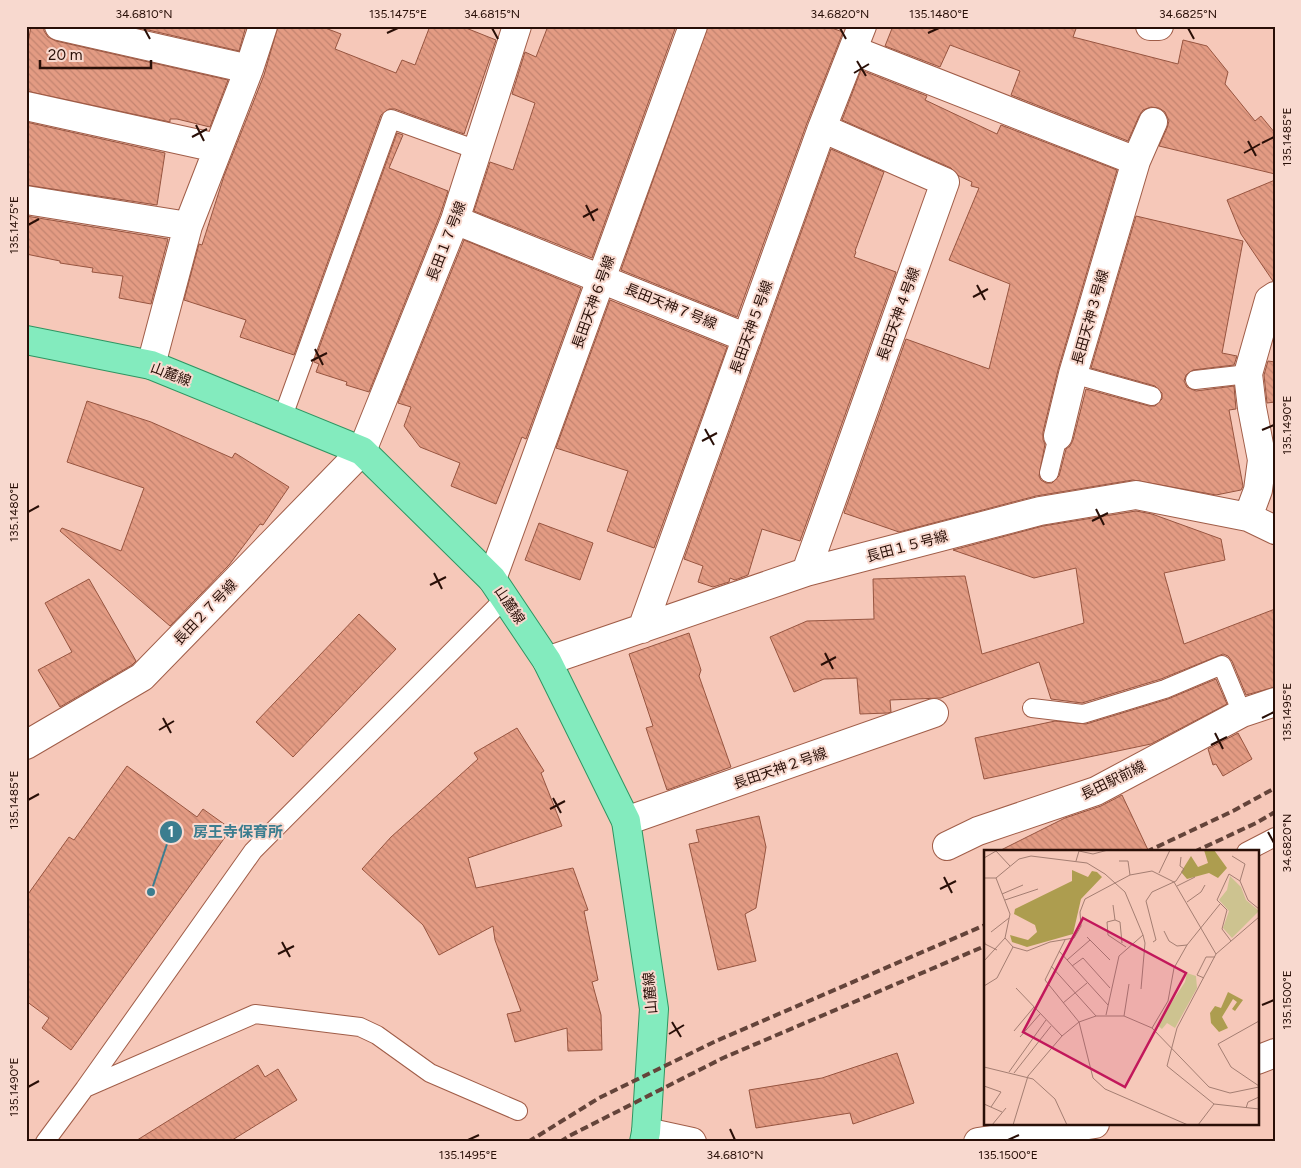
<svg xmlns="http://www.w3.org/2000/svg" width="1301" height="1168" font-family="Figtree,'Noto Sans JP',sans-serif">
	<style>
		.building { fill: url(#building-back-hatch); stroke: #975540 }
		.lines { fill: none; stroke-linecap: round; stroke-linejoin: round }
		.lane-casing { stroke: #a05d48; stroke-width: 20 }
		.street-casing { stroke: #a05d48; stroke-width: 30 }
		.primary-casing { stroke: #2e9561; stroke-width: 30 }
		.lane { stroke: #fff; stroke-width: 18 }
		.street { stroke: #fff; stroke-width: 28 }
		.primary { stroke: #83ebbe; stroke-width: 28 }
		.rail { stroke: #64443a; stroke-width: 4; stroke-dasharray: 8 4; stroke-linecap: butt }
		.ticks { fill: none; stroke: #290f07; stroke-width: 2 }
		.labels { text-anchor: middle; stroke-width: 4; stroke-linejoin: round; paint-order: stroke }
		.street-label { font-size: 14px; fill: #290f07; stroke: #f8d9cf }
		.inset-road { fill: none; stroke: #a47e72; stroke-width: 1 }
		.view { fill: #c2185b; fill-opacity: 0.15; stroke: #c2185b; stroke-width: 2.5 }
		.inset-edge { fill: none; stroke: #290f07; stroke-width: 2.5 }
		.leader { fill: none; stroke: #3b7d8f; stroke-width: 2 }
		.callout-dot { fill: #3b7d8f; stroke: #f8d9cf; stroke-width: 2 }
		.mark-label { font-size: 15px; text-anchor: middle; font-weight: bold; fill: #fff }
		.callout-label { font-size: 15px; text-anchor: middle; font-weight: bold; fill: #3b7d8f; stroke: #f8d9cf; stroke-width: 4; stroke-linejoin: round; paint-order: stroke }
		.neatline { fill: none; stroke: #290f07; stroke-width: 2 }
		.ticks-label { font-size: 12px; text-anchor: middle; fill: #290f07 }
	</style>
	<defs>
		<pattern id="building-back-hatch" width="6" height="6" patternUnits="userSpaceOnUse" patternTransform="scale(1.25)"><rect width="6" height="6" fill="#e39b83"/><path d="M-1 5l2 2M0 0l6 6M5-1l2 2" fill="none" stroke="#c38470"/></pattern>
	</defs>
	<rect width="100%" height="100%" fill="#f6c8b9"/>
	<path class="building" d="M31,26h13v5l4,6 8,4 172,39 -18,47 -33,-8h-7v3l-144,-31v-36z
		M131,26h115l-7,25z
		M278,26h42l21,8 -6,15 61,24 6,-13 13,5 15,-39h31l35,14 -32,94 -69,-25h-6l-8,6 -87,240 -54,-18 6,-17 -62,-20 15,-56 3,1 22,-69 40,-101z
		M548,26h128l-84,232 -118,-47 16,-49 23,8 22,-67 -23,-9 13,-42 11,5z
		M708,26h118l17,6 -36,91 -70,194 -116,-47z
		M893,26h184l-4,11 105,27 5,-24 24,6 21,26 -3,12 30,37 6,-5 14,17v41l-116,-28 8,-18 2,-7 -4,-9 -6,-4 -8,-1 -8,3 -4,6 -11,25 -117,-46 9,-24 -70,-26 -10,22 -55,-21z
		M861,70l66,26 -2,4 72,34 4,-9 116,45 -59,200 -15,62v8l2,4 -6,32 2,4 5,3h6l7,-7 7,-27 4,-3 3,-6 13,-51 63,17h6l7,-7v-6l-7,-7 -64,-18 45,-152 107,25 -21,112 15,3 -3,9 -41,5 -7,5 -2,6 3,6 9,4 38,-5 2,23 -7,1 14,76 -2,4 -25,5 -83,-15 -97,16 -137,36 -55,-19 62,-174 83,30 21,-85 -61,-24 30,-72 -8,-2 1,-4 -13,-6 -8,-8 -109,-48z
		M26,122l139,31 -8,52 -131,-20z
		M397,133l6,2 -14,33 59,23 -8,24 -71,177 -23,-7 1,-3 -31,-10 3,-8 -5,-2z
		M831,149l53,23 -29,79 1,1 -2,5 42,15 -96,269 -38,-12 -14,46 -13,5 -5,-2 -1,4 -16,5 -15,-5 5,-16 -19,-7z
		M1275,180v100l-2,1 -32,-47 -14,-34z
		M26,216l142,23 -17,65 -32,-6 4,-22 -31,-4 1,-4 -33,-5v-2l-34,-7z
		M464,240l117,48 -55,151 -4,-2 -26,67 -45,-18 9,-23 -40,-16 -16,-21 7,-19 -13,-4z
		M610,300l117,47 -73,201 -47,-17 21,-60 -72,-23z
		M1268,361l7,1v40l-8,1 -3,-28z
		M87,401l64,21 81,36 3,-5 54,34 -26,38 -3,-1 -31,41 -59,61 -110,-95 2,-3 59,23 23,-63 -77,-26z
		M1136,511l16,3 69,25 4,21 -61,13 20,71 91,-35v78l-29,8 -14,-34 -4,-5 -5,-2 -62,25 -79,24 -31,-4 -12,-37 -98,36 -51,2 1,12 -3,1 -28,1 -3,-36 -33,1 -30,13 -24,-55 37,-16 67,-2 -1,-40 92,-3 17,78 102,-31 -8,-55 -42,10 -81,-28 90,-24z
		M539,523l54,20 -13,37 -55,-20z
		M89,579l47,82 -4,4 -72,42 -22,-37 34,-18 -27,-49z
		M359,614l37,35 -103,108 -37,-35z
		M689,633l12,37 -2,6 32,91 -64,23 -21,-62 7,-2 -24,-72z
		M1216,679l11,25 -76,40 -167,35 -9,-41 80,-17 31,3 82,-25z
		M517,728l27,43 -3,2 21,53 -94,32 8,30 97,-20 15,42 -4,1 14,69 -6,2 9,33 1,35 -34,1 -1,-23 -52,14 -8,-28 14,-3 -26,-71 -2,-14 -54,29 -16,-30 -61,-56 29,-32 87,-78 -4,-6z
		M1238,733l14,26 -29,17 -7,-12 -3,1 -5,-16z
		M127,766l70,51 6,-8 28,20 -160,221 -29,-22 7,-10 -23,-17v-104l43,-60 5,3z
		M1122,795l27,57h-152l68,-34 36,-12z
		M759,816l7,31 -10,61 -11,6 11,47 -38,9 -29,-126 10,-2 -3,-12z
		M897,1053l17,50 -61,21 -3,-11 -94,15 -7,-38 73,-12z
		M258,1065l7,12 13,-8 19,31 -68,42h-95z"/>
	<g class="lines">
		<defs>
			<path id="lane" d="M1073,374l79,22
				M1195,380l53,-6
				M282,419l109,-300 86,31
				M1049,473l9,-37
				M1032,708l51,6 82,-25 57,-24 20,48
				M1246,852l29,-15
				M85,1088l168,-237 252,-253
				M45,1142l40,-54 170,-74 105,13 17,8 53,38 88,38"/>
			<path id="street" d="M59,26l190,43
				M1150,26h9
				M853,50l283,111
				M26,106l191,42
				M26,200l162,26
				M455,220l292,118
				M151,365l37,-139 61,-157 14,-43
				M1058,436l15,-62 63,-213 17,-39
				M1248,517l10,-27 4,-30 -10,-52 -4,-34 21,-74 6,-4
				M806,572l139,-390 -123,-54
				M492,579l201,-553
				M642,629l180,-501 40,-102
				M547,661l259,-89 234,-61 96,-16 112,22 27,13
				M26,745l116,-68 220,-226 93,-231 62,-194
				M626,821l308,-108
				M947,846l31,-15 118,-40 146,-78 33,-11
				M1257,1060l18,-7
				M646,1132l46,10
				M978,1142l117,-18"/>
			<path id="primary" d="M26,340l125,25 211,86 130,128 55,82 79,160 28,188 -8,123 -2,10"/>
		</defs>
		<use href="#lane" class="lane-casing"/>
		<use href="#street" class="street-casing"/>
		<use href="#primary" class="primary-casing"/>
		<use href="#lane" class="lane"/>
		<use href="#street" class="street"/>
		<use href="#primary" class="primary"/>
		<path class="rail" d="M1146,852l87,-41 42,-23
			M1194,852l62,-29 19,-11
			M528,1142l71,-44 117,-57 269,-116
			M560,1142l9,-6 154,-78 262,-112"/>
	</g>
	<path class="ticks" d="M144,28l6,11M492,28l6,11M840,28l6,11M1188,28l6,11M387,33l11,-5M928,33l11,-5M857,61l9,15M854,73l15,-9M196,125l8,16M192,137l15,-8M1248,141l8,15M1262,143l12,-6M1244,153l16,-9M586,205l8,16M583,217l15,-8M28,225l11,-6M977,285l8,15M973,297l15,-8M315,349l8,16M311,361l16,-8M705,429l9,16M1262,430l12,-5M702,441l15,-8M1096,509l8,16M28,512l11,-6M1092,521l16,-8M434,573l8,16M430,585l16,-8M825,653l8,16M821,665l15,-8M163,718l8,15M1262,718l12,-6M159,730l15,-9M1215,733l8,16M1211,745l16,-8M553,798l8,15M28,800l11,-6M550,809l15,-8M1268,832l6,11M944,877l8,16M940,889l16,-8M282,942l8,15M278,954l16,-8M1262,1005l12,-5M672,1022l9,15M669,1034l15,-9M28,1087l11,-6M730,1129l5,11M468,1140l11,-5M1008,1140l11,-5"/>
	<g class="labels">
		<g class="street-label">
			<text transform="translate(446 241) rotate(-69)" y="5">長田１７号線</text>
			<text transform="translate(593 302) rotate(-70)" y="5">長田天神６号線</text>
			<text transform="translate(671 306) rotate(22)" y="5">長田天神７号線</text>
			<text transform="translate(898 314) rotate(-70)" y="5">長田天神４号線</text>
			<text transform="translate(1090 317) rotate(-74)" y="5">長田天神３号線</text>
			<text transform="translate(751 327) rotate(-70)" y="5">長田天神５号線</text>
			<text transform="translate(171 374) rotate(21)" y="5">山麓線</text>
			<text transform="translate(907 546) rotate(-15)" y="5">長田１５号線</text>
			<text transform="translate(510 605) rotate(56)" y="5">山麓線</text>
			<text transform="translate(205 612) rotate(-46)" y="5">長田２７号線</text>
			<text transform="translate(780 768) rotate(-19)" y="5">長田天神２号線</text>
			<text transform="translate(1113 780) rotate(-26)" y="5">長田駅前線</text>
			<text transform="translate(650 993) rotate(-95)" y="5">山麓線</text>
		</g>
	</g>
	<g transform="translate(984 850)">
		<rect width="275" height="275" fill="#f6c8b9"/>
		<path d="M220,0h10l13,18 -9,10 -9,-5 -22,6 -6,-7 10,-16 7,11 10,-4zM88,20l16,7 4,-6 5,1 5,5 -21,22 -8,35 -46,13 -15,-5 -2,-7 18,5 9,-8 -2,-7 -21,-11 1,-5 57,-28zM244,142l15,8 -8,11 -3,-2 5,-7 -4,-3 -11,18 6,11 -9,4 -8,-9 -1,-10 5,-7 6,2z" fill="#ad9d4f"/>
		<path d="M246,26l11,11 5,13 13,11 -27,27 -9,-10 6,-17 -10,-11 8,-10zM203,123l9,3 1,12 -22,40 -8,-5 -5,6 -5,-4 28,-43z" fill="#cdc390"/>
		<path class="inset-road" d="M248,6l13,8 -5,17M0,8l12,-7 14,15M92,11l3,-10 14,3 15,-4M135,11h9l2,14M175,23l11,-23M0,28h12l23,-19 12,-3 56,7 18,11 20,18 18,43 -24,21 -13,59M12,28l14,36 -5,24 8,9 14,4 23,-9 24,-4 7,-12 -1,-14 5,-13 45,-24 22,-4 22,11 42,72 -39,74 -10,38 47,38 45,5M193,36l18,-9M18,44l21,-9M21,50l33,-11M203,52l14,-10 4,-7M129,55l2,15M131,70l-8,2 1,13 18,12M131,70l5,2 2,21M180,81l5,10 8,5 10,-1M7,82l18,-14M103,87l23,23M0,89l1,5 12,6M81,90l-20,40 34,42 14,56 12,11 83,36M247,91l-9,-12 5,-19 -10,-10 12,-26 11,7 8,19 11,9M169,92l3,-2 -10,-39 6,-9 24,-11 8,-12 -4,-3 1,-9M75,101l49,54M232,104l43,-37M83,110l23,-20M0,111l21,-23M67,116l45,50M88,116l11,-8 27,30M220,128l-7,-3 9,-18h9M0,136l13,-8 16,-31M32,138l46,48M157,139l4,-46 -2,-8M79,153l24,-20M140,166l5,-32M275,171l-41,23 13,23 28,19M168,178l16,-27 6,-33 13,-23 33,-41M30,181l20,-24M36,187l20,-23M0,217l49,12 22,20 12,26M25,222l37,-52M30,223l37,-47M0,236l17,6 -10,15M0,254l18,8M262,258l2,-6 11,-5M8,275l14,-17M29,275l15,-49 34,-40 17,-14 17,-6h28l28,12 57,59 21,6 29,-6M214,275l16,-21"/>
		<path class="view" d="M99,68l103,55 -61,114 -102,-55z"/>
		<rect width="275" height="275" class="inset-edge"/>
	</g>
	<path class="leader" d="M151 892L171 832"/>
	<g class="callout-dot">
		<circle cx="151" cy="892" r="5"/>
		<circle cx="171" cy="832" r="12"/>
	</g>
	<g class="mark-label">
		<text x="171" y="837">1</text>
	</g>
	<g class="callout-label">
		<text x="238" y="837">房王寺保育所</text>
	</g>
	<rect width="1301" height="1168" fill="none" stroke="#f8d9cf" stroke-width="55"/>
	<path d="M40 60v8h111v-8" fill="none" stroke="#290f07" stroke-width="2.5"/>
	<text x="48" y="60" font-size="15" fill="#290f07" stroke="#f8d9cf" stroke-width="4" paint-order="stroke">20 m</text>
	<rect x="28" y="28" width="1246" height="1112" class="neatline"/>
	<g class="ticks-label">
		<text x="144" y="18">34.6810°N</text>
		<text x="398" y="18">135.1475°E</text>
		<text x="492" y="18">34.6815°N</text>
		<text x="840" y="18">34.6820°N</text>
		<text x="939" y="18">135.1480°E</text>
		<text x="1188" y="18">34.6825°N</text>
		<text transform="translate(1287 137) rotate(-90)" y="4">135.1485°E</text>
		<text transform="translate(14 225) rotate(-90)" y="4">135.1475°E</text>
		<text transform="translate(1287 425) rotate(-90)" y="4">135.1490°E</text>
		<text transform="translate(14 512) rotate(-90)" y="4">135.1480°E</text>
		<text transform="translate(1287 712) rotate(-90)" y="4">135.1495°E</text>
		<text transform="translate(14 800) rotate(-90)" y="4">135.1485°E</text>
		<text transform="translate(1287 843) rotate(-90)" y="4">34.6820°N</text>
		<text transform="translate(1287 1000) rotate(-90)" y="4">135.1500°E</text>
		<text transform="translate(14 1087) rotate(-90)" y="4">135.1490°E</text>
		<text x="468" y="1159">135.1495°E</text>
		<text x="735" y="1159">34.6810°N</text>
		<text x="1008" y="1159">135.1500°E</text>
	</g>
</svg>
